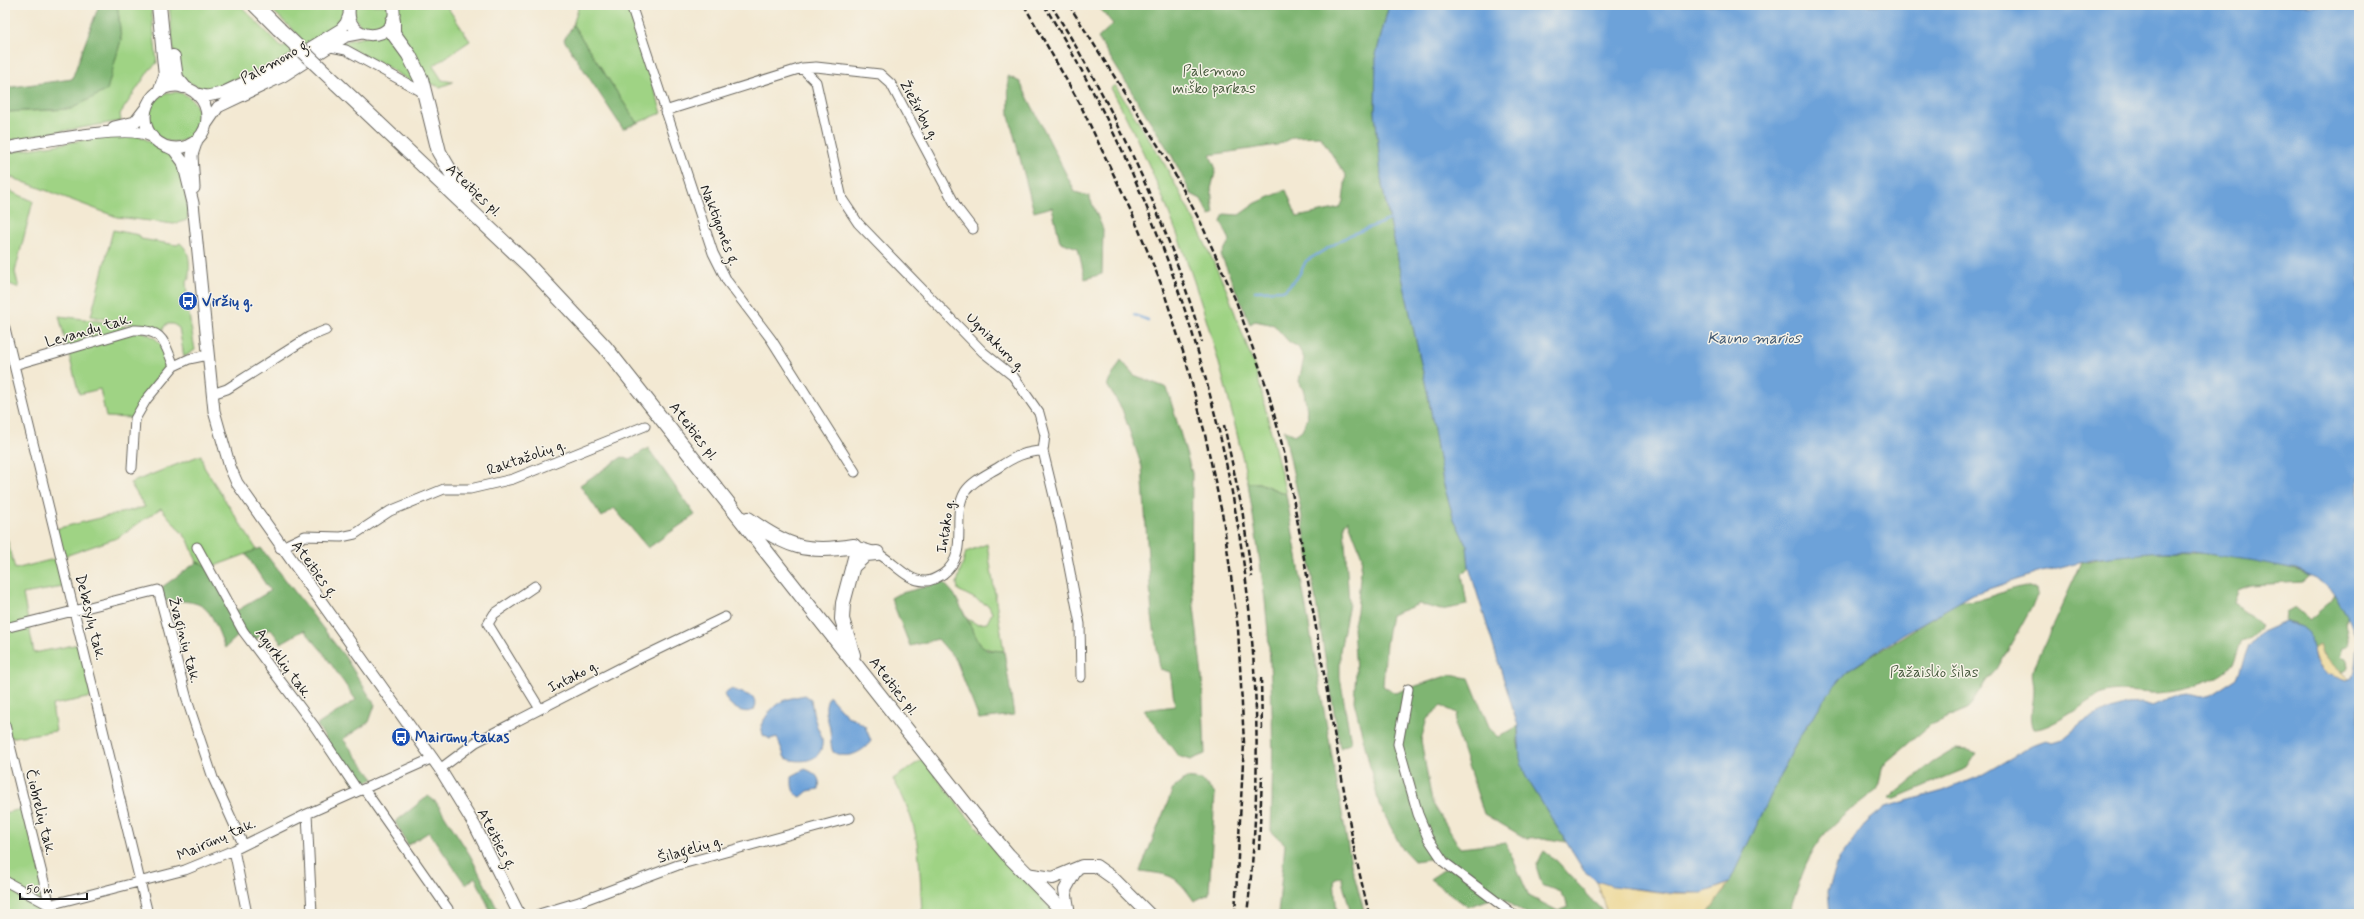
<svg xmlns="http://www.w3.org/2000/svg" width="2364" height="919" font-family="Mynerve,sans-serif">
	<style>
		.green { fill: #9fd384; stroke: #5e7850 }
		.forest { fill: #7fb572; stroke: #4e6847 }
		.sand { fill: #eeda9e; stroke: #857b5d }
		.water { fill: #6da2d9; stroke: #445f7a }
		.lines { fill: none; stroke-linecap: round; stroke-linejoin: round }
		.stream { stroke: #6da2d9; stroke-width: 2.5 }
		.minor-casing { stroke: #67645c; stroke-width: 11 }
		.tertiary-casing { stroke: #67645c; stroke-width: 13 }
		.secondary-casing { stroke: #67645c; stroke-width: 14 }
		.trunk-casing { stroke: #67645c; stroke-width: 16 }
		.minor { stroke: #fff; stroke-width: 9 }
		.tertiary { stroke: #fff; stroke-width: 11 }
		.secondary { stroke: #fff; stroke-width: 12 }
		.trunk { stroke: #fff; stroke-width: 14 }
		.rail { stroke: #1c1c1c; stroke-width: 2.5; stroke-dasharray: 6 3; stroke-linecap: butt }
		.trunk-bridge-casing { stroke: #67645c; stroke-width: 16; stroke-linecap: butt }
		.trunk-bridge { stroke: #fff; stroke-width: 14 }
		.labels { text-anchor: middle; stroke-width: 3; stroke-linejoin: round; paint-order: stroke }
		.street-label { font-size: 15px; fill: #1c1c1c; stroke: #f7f3e8 }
		.park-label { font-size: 15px; fill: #4a5c40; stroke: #f7f3e8 }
		.transit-label { font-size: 15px; font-weight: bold; fill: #164399; stroke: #f7f3e8; text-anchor: start }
		.water-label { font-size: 16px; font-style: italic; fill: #405871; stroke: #f7f3e8 }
	</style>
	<rect width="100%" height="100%" fill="#f7f3e8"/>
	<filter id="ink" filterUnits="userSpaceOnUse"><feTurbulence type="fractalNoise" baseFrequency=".025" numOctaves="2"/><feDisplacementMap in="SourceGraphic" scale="8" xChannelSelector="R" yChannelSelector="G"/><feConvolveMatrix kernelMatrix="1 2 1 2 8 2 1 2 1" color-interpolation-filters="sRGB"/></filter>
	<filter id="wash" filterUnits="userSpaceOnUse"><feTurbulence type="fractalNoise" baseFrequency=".012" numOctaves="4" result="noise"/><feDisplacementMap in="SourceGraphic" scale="16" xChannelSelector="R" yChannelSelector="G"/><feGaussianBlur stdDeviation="0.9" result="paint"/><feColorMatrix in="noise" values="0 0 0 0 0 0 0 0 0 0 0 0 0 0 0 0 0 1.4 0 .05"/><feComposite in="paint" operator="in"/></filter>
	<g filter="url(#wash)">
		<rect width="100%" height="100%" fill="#f3e9d3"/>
		<path class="green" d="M115,5h36l6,58 -7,6 -30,45 1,7 -116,20v-29l66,-3 44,-50 6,-19 -3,-31z
			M169,5h71l42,43 17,-12 -32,-31h78l-4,18 -60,38 -72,29c-8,-2 -21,-6 -25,-12 -13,-17 -12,-52 -15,-73z
			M354,5h34l1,10 -7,11c-11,5 -20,3 -27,-7z
			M398,5h48l24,36 -37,25 9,14 11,2 -13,5 -11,-4 -32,-50z
			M579,5h48l35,108 -25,10 -64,-98z
			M388,32l30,54 -29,-18 -48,-24v-2z
			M1115,85l50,80 32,61 30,65 30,83 29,120 -27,-11h-11c-29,-137 -70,-271 -137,-395z
			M149 117a25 25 0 1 1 50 0a25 25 0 1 1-50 0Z
			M133,132l42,24 8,17 5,39 -1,8 -13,4 -57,-7 -112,-42v-22z
			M5,189l28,12 -18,71 4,16 -14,-6z
			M113,230l26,5 2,4 36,6 3,-2c12,10 9,22 9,36l-3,3 2,27 7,41 -11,7 -5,-29 -6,-4h-7l-4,7 -71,-15z
			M59,316c23,3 84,8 100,26 5,6 7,21 7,29l-33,47 -27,-1 -6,-28 -21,5z
			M201,455l3,12 53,83 -45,17 -15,-5 -9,-22 -27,-32 -44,30 -55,19 7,29 -46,8 11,59 45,-9 13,53 -40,8 4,26 -48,7 4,17 -7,1v-217h2l8,30 47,-12 -7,-28 90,-22 -15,-24z
			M987,544l17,107c-28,-1 -25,-9 -37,-32l10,5 10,-1 5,-10 -3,-7 -31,-16 -1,-7 9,-31z
			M923,759l42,55 91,100h-134c-3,-54 0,-87 -29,-135z
			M25,808l27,106h-47v-101z"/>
		<path class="forest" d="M99,5h16l3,4 3,31 -14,50 -36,19 -66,3v-24l67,-9z
			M1097,5h292l-13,50 -1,57 7,73 47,215 14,82 11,37 13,27 2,21 -7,7 5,31 -26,5 -22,-6 -28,11 -5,28 -3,43 12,7 54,-18 20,3 21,51 9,8 19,-11v17l7,32 41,67 -23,-4 -16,1 -43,-25 -29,-88 2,-13 -16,-7 -14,13 -6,21 11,62 28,46 46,-5 23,53 29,15 11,-4 -9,-15 -18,-7 -6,-19 8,-15 13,10 48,53h-79l-27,-18 -31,11 -38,-28 18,-12 -4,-10 -30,4 -13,-14 -22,-43 -25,-103 2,-30 -3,-43 4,-17 5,-55 -14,-36 -4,5 5,79 -9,47v26l11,66 -11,5 -40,-243 -16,-75 11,5 7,-5 6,-13 -4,-25 -5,-11 5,-23 -6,-11 -9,-5 -15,-17 -19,-4 -5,3 -29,-69 9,-15 -9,-18 3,-8 15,1 17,-12 30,-13 11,27 43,-9 3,-7 3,-25 -26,-40 -27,1 -16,8 -67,10 6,14 -5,20 3,25 -4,2 -9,-17 -10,-5 -19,-38 -74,-118 15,-14z
			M573,25l64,98 -14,6 -59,-89z
			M1008,76l12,6 55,110 14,4 14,33 -1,45 -17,5 -7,-31 -18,-6 -8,-35 -18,5 -25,-96z
			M1121,360l13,15 33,13 25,85 -1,107 11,96 3,78 -15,6 -12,-4 -34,-46 31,-4 -5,-34 -10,-3 -8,-53 -10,-149 -20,-58 -15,-24z
			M648,448l47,67 -47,33 -34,-40 -12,9 -22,-32 42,-28 7,3z
			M1248,483h11l27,11 65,370 14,50h-14l-10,-38 -7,3 3,35h-59l7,-70 -14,-13c3,-77 2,-154 -6,-231 -5,-39 -11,-78 -17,-117z
			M261,548l84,109 30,48 -6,17 -26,17 31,40 -18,7 -39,-61 39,-25 -34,-49 -18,-21 -23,13 -11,-15 -19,15 -8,-12 -18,17c-17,-44 -17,-48 -65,-47l-2,-11 39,-28 9,3 24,44 8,1 32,-19 -24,-37z
			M2160,552c50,1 104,5 150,23l-8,7 -51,3 -13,5 -4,12c9,14 17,10 27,22 -2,9 -11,16 -20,18 -3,8 -5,19 -11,25 -13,16 -59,27 -79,26 -14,-1 -36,-4 -49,1 -16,8 -52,36 -68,35 -6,-12 0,-26 0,-39 0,-8 -3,-13 -1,-22l49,-106 38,-7z
			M943,582l11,12 27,52 6,4 17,1 10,64 -35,4 -23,-59 -18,-21 -28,7 -19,-48 7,-4z
			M2025,586l12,3 1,6 -41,74 -11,12 -17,27 -39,17 -47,40c-3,9 -2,17 -7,25 -19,15 -41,30 -56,50 -15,20 -23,50 -31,74h-82l22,-31 66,-138 32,-50 21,-24 111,-70c23,2 43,-11 66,-15z
			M2334,593l14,24 -3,6 4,22 -6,3 -3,9 7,3 1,8 -4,5c-12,-3 -21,-16 -25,-27l-6,3c-4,-17 -10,-25 -28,-27l1,-9 9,-5 14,12 20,-17z
			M1955,749l12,1 10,3 -10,15 -74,31 -4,-1 43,-35z
			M1186,778l16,2 13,14 -6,100 -15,7c-19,-27 -22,-26 -54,-30l33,-82z
			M428,796l8,6 34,53 30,59h-8l-17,-37 -9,8 -37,-53 -21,13 -13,-23z"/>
		<path class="sand" d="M2319,645l4,11 28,25c-19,2 -35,-15 -38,-32z
			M1597,881c22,7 84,16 106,11 9,-2 18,-5 26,-9l-22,31h-100z"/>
		<path class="water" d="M1389,5h970v909h-529l-2,-23 11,-32 28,-37 18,-15 58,-16 35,-14 57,-33 11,-4 7,2 10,-3 19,-16 29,-14 15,-5 16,-1 11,3 25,-11 8,-1 15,3 10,-2 26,-17 12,-32 13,-14 23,-10 17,5 8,7 5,25 6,9 8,6 18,7 6,-2 3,-12 2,-25 -10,-25 -14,-24 -9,-8 -8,-7 -21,-9 -47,-9 -56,-8h-33l-69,7 -53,14 -65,21 -70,40 -55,37 -21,24 -32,50 -66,138 -27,10 -38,-1 -52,-6 -15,-5 -13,-10 -59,-96 -5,-17 -2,-32 -49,-159 -2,-21 -13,-27 -11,-37 -14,-82 -47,-215 -7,-73 1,-57z
			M732,689l21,8 3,7 -2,6c-12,6 -27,-5 -30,-16z
			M805,695l6,4c1,8 2,16 5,24 1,5 5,10 6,15 3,24 -21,26 -37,20l-8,-21 -7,2 -7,-4 -2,-10c13,-22 18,-25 44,-30z
			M829,696l18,20 6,2 12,8 6,15c-9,12 -24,19 -38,11 -3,-7 -2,-15 -3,-22 -2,-14 -8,-20 -1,-34z
			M805,769c11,4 16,9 14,20l-11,2 -7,6c-10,-4 -9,-11 -9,-21z"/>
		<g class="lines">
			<path class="stream" d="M1255,291l30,-1 14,-15 7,-14 44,-26 39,-15
				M1134,315l14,5"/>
		</g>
	</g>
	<g filter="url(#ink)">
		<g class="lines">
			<defs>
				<path id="minor" d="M631,5l82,248 14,28 44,58 84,133
					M331,47l15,3 80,44
					M802,68l14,14 26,117 16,24 125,129 30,24 26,37 6,22 -2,16 18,74 19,99 1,53
					M665,111l137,-43 14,-1 64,7 11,10 66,124 16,21
					M5,328l143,586
					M14,365l120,-35c30,-1 30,13 40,36
					M212,394l15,-5 82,-52 17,-7
					M132,468l3,-49 11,-19 28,-34 15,-7 19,-4
					M854,546c11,2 20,5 28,10 14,9 27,26 44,25 6,0 12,-4 17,-7 28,-21 7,-57 22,-82 7,-11 23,-18 34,-25 15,-10 27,-16 44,-16
					M197,547l46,84 72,96 43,64
					M280,548l25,-12 36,1 14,-3 35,-23 54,-22h26l43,-10 132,-53
					M535,586l-41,28 -6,10 52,85
					M5,628l153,-38 30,113 25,75 30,66
					M1408,689l-10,55 20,70 10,24 16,24 69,52
					M5,725l47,189
					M440,769l36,-27 158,-81 91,-44
					M364,789l84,120v5
					M307,814l5,100
					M234,850l13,64
					M5,881l44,24 136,-35 49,-20 73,-36 126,-56
					M539,914l40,-12 99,-37 172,-47"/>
				<path id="tertiary" d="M350,5c-9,40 53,39 43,0
					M145 117a31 31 0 1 1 62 0a31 31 0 1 1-62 0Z
					M198,94l9,2 15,-3 62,-29 57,-35 5,-6 3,-8
					M207,123l11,-16 65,-31 63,-40 16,-3
					M114,127l21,-5 10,-13
					M168,147l6,3 9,12 10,41 21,208 16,56 7,16 203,286 35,57 44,88
					M5,148c30,-5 123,-25 146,-12
					M194,188l-2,-33 5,-15"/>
				<path id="secondary" d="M1026,874l27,4 29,-12h14l17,12 36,36
					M1069,914l-4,-24 12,-22"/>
				<path id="trunk" d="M159,5l7,71 -5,13
					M255,5l24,24
					M393,21v12l16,22 12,24 18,73 27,46
					M173,57l3,21 7,8
					M336,83l193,183 76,81 369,468 34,40 58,59
					M748,519c39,28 58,35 106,27l2,8 -13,49 -1,16 11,36
					M853,566l13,-12 11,-1"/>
			</defs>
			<use href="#minor" class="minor-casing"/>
			<use href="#tertiary" class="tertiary-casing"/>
			<use href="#secondary" class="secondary-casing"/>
			<use href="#trunk" class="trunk-casing"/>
			<use href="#minor" class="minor"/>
			<use href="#tertiary" class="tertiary"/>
			<use href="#secondary" class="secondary"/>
			<use href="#trunk" class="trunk"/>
			<path class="rail" d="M1024,5l56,99 51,107 31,75 24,75 18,69 19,88 15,110 6,115 -9,171
				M1044,5c165,271 241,593 203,909
				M1051,5c65,104 118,220 151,337
				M1069,5l97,153 35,65 35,78 32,90 18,69 14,75 55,319 14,60
				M1224,425l18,84 10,68
				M1261,678l1,54
				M1259,850l3,-74"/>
			<defs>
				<path id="trunk-bridge" d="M279,29l57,54"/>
			</defs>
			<use href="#trunk-bridge" class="trunk-bridge-casing"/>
			<use href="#trunk-bridge" class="trunk-bridge"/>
		</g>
	</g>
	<defs>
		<symbol id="bus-disc" viewBox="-11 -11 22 22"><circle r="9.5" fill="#1a4fb4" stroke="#f7f3e8"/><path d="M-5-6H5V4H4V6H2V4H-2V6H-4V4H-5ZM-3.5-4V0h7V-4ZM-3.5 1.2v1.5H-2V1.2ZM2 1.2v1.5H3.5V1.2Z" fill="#fff"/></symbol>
	</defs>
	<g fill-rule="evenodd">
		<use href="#bus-disc" x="177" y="290" width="22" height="22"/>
		<use href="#bus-disc" x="390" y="726" width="22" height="22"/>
	</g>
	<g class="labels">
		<g class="street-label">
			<text transform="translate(275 61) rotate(-29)" y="5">Palemono g.</text>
			<text transform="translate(920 110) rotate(61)" y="5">Žiežirbų g.</text>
			<text transform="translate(474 190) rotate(43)" y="5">Ateities pl.</text>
			<text transform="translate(720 225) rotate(69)" y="5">Naktigonės g.</text>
			<text transform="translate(88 330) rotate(-16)" y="5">Levandų tak.</text>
			<text transform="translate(996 342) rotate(45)" y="5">Ugniakuro g.</text>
			<text transform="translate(694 431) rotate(52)" y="5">Ateities pl.</text>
			<text transform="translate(526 457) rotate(-19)" y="5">Raktažolių g.</text>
			<text transform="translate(945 526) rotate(-81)" y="5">Intako g.</text>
			<text transform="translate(315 569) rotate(54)" y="5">Ateities g.</text>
			<text transform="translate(91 617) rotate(76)" y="5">Debesylų tak.</text>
			<text transform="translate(185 640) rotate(75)" y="5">Žvaginių tak.</text>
			<text transform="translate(284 663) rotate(53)" y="5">Agurklių tak.</text>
			<text transform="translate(573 676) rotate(-27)" y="5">Intako g.</text>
			<text transform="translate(894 686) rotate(52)" y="5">Ateities pl.</text>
			<text transform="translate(41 812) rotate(76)" y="5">Čiobrelių tak.</text>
			<text transform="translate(216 839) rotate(-24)" y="5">Mairūnų tak.</text>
			<text transform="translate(497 839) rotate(62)" y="5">Ateities g.</text>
			<text transform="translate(690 849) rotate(-16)" y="5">Šilagėlių g.</text>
		</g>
		<g class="park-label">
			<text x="1214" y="76">Palemono<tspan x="1214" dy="17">miško parkas</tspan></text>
			<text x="1934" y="677">Pažaislio šilas</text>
		</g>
		<g class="transit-label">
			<text x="202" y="306">Viržių g.</text>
			<text x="415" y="742">Mairūnų takas</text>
		</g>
		<g class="water-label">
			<text x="1754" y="343">Kauno marios</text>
		</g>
	</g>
	<rect width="2364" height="919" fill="none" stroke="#f7f3e8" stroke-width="20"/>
	<path d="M20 893v6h67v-6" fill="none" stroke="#1c1c1c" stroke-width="2"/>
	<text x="26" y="893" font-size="12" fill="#1c1c1c" stroke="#f7f3e8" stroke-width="3" paint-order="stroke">50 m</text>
</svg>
